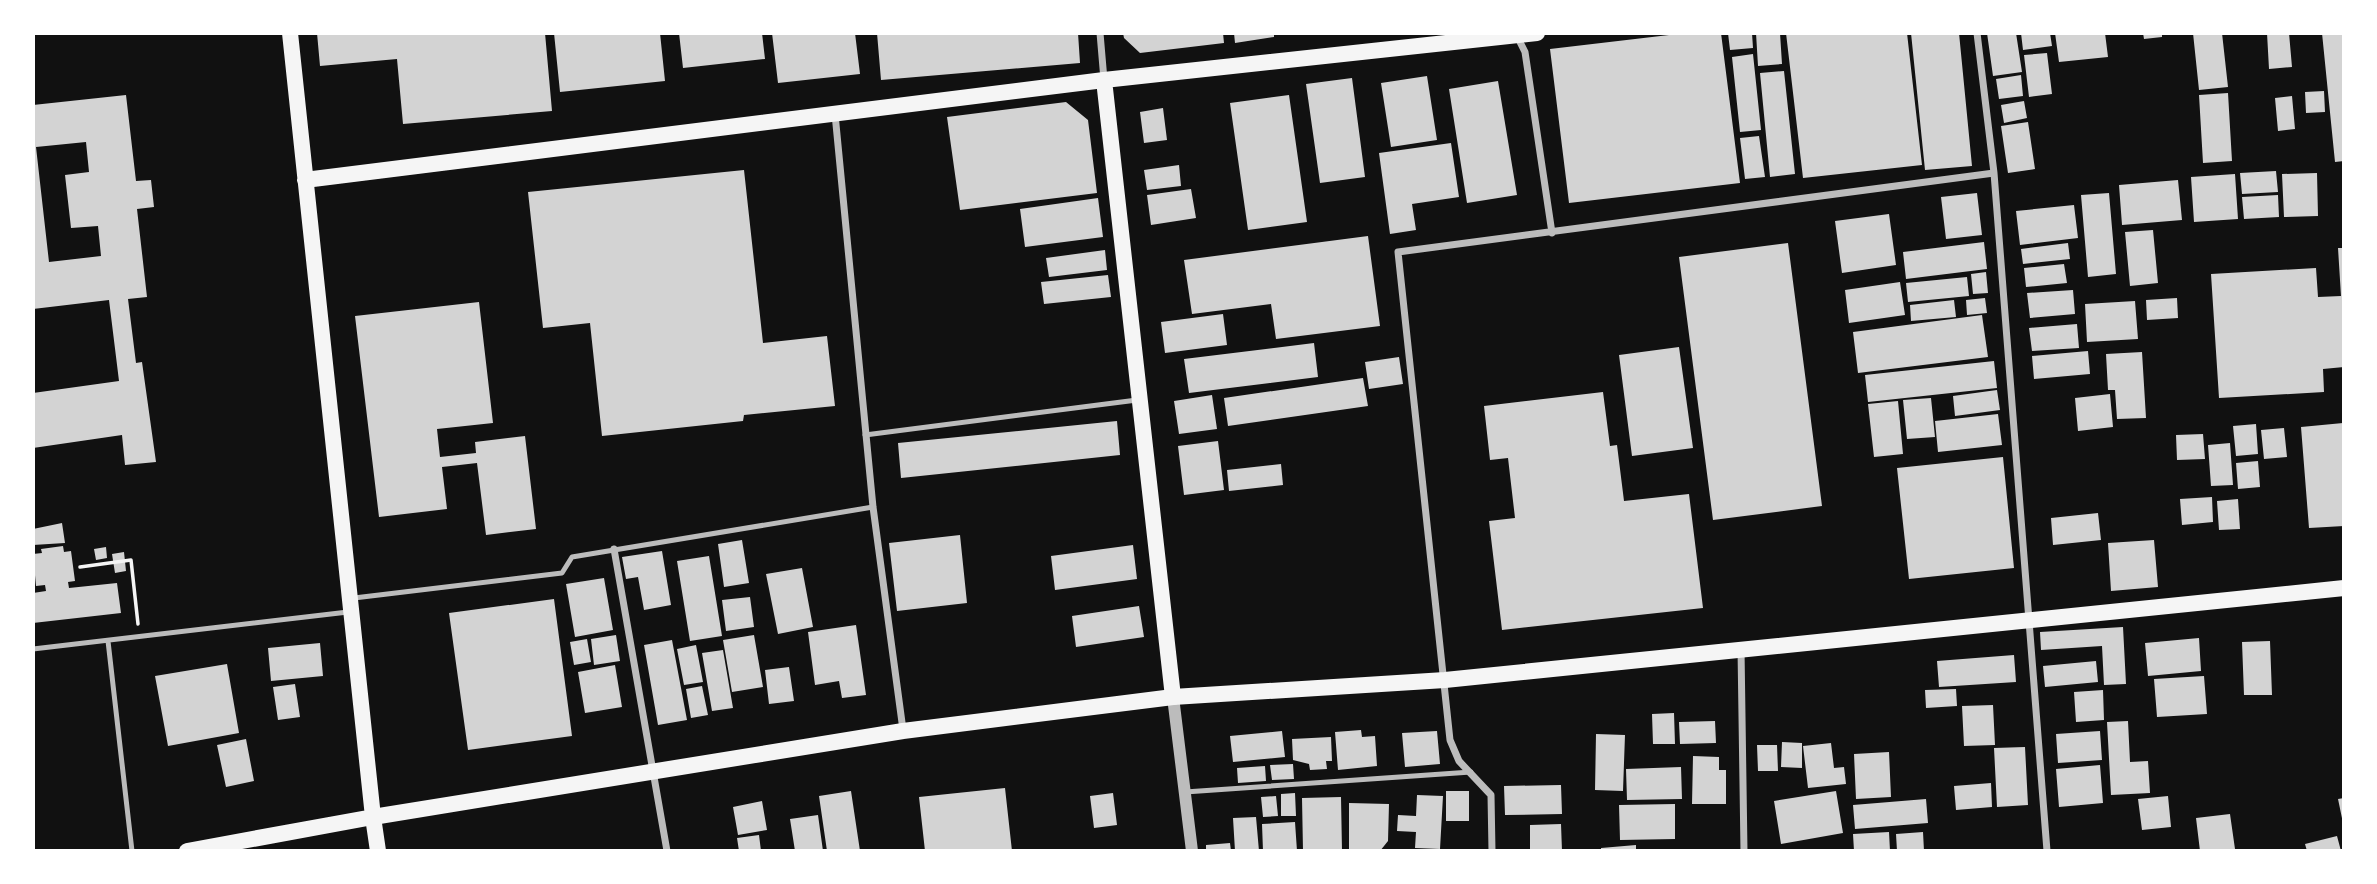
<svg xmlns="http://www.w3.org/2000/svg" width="2377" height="884" font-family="Rubik,sans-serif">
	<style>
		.building { fill: #d3d3d3; fill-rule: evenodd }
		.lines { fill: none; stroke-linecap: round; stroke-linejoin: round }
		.path { stroke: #f5f5f5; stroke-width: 3.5 }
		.service { stroke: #bcbcbc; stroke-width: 5 }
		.minor { stroke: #bcbcbc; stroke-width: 7 }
		.tertiary { stroke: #bcbcbc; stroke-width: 12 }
		.primary { stroke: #f5f5f5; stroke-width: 16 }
		.trunk { stroke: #f5f5f5; stroke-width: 16 }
	</style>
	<rect width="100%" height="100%" fill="#111"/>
	<path class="building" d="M317,33h228l7,78 -149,13 -6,-65 -77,7z
		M554,33h106l5,48 -105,11z
		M679,33h83l3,26 -82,9z
		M772,33h83l5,41 -82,9z
		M877,33h201l2,30 -199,17z
		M1123,33h100l1,10 -84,10 -16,-15z
		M1234,33h40v4l-39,6z
		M1686,33h35l19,150 -171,20 -19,-154z
		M1728,33h24l1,15 -23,2z
		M1756,33h24l2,31 -24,2z
		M1786,33h121l15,132 -119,13z
		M1911,33h48l13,133 -47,4z
		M1987,33h29l6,39 -29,4z
		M2021,33h29l2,13 -29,4z
		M2055,33h50l3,24 -49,5z
		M2143,33h19v4l-18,2z
		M2193,33h29l6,54 -29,3z
		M2267,33h22l3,34 -23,2z
		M2322,33h22v128l-9,1z
		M2047,53l5,41 -23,3 -5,-42z
		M1753,54l8,76 -21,2 -8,-75z
		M1784,71l11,103 -25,3 -10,-104z
		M2021,75l2,21 -24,3 -3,-20z
		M1427,76l10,64 -46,7 -10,-64z
		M1352,78l13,99 -45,6 -14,-99z
		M1498,81l19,114 -50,8 -18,-114z
		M2324,91l1,21 -19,1 -1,-21z
		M2228,93l4,68 -29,2 -4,-68z
		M126,95l10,86 15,-1 3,27 -17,2 10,88 -19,2 8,64 6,-1 14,100 -31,3 -3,-30 -89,13v-55l86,-12 -10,-81 -76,9v-204zM86,142l3,30 -24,3 6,53 27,-2 3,30 -52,6 -13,-115z
		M1289,95l18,127 -59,8 -18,-127z
		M2292,96l3,33 -17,2 -3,-33z
		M2024,101l3,17 -23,5 -3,-18z
		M1066,102l22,18 9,73 -137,17 -13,-93z
		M1163,108l4,32 -23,3 -4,-31z
		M2028,122l7,47 -27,4 -7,-47z
		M1759,136l6,41 -20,2 -5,-41z
		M1451,143l8,54 -47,7 4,26 -26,4 -11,-81z
		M1179,165l2,21 -34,4 -3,-20z
		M744,170l19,173 64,-7 8,70 -91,9 -1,6 -141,15 -12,-113 -47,5 -15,-136z
		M2276,171l2,21 -36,2 -2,-21z
		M2317,173l1,43 -34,1 -2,-43z
		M2235,174l3,45 -44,3 -3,-45z
		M2178,180l4,40 -60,5 -3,-40z
		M1191,189l5,29 -45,7 -4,-30z
		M1977,193l5,42 -36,4 -5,-42z
		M2109,193l7,81 -28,3 -7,-82z
		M2278,195l1,22 -35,2 -2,-22z
		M1098,198l5,39 -78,10 -5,-38z
		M2074,205l4,33 -58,7 -4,-34z
		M1889,214l7,51 -54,8 -7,-52z
		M2153,230l5,53 -28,3 -5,-54z
		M1368,236l12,90 -104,13 -5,-35 -79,10 -8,-54z
		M1984,242l3,27 -81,10 -3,-27z
		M1788,243l34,263 -109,14 -34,-263z
		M2068,243l2,16 -47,5 -2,-15z
		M2338,248h6v119l-21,2 1,23 -105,6 -8,-124 105,-6 2,29 23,-1z
		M1105,250l2,20 -58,7 -3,-19z
		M2064,264l3,19 -41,4 -2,-19z
		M1986,272l2,21 -15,1 -2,-20z
		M1108,275l3,22 -67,7 -3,-22z
		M1967,277l2,19 -61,6 -2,-19z
		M1900,282l5,33 -56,8 -4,-33z
		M2073,290l2,24 -45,4 -3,-25z
		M1985,298l2,15 -20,2 -1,-15z
		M2177,298l1,20 -31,2 -1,-20z
		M1954,300l2,17 -45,4 -1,-16z
		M2135,301l3,38 -51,3 -2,-38z
		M479,302l14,121 -56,6 3,28 36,-4 -1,-11 50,-6 11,93 -50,6 -9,-72 -35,4 5,42 -68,8 -24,-201z
		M1223,314l4,31 -62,8 -4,-31z
		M1982,315l6,42 -130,16 -5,-41z
		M2077,324l2,24 -47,3 -3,-23z
		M1314,343l4,34 -129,16 -5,-34z
		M1679,347l14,101 -61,8 -13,-101z
		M2088,351l2,23 -56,5 -2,-23z
		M2142,352l4,66 -29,1 -2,-29h-7l-2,-36z
		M1399,357l4,27 -34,5 -4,-27z
		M1994,361l3,27 -129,14 -3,-27z
		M1363,378l5,28 -140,20 -4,-28z
		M1997,390l3,20 -45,6 -2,-20z
		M1603,392l7,54 7,-1 7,56 65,-7 14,114 -201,22 -13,-109 26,-3 -7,-60 -18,2 -6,-54z
		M2110,394l3,33 -35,4 -3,-33z
		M1212,395l5,34 -38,5 -5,-33z
		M1931,398l4,39 -28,2 -4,-39z
		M1898,401l5,53 -29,3 -6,-53z
		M1998,414l4,31 -64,7 -3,-31z
		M1117,421l3,34 -219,23 -3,-35z
		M2343,423l1,103 -35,2 -8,-101z
		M2256,424l2,30 -22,2 -3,-30z
		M2284,428l3,29 -23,2 -3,-29z
		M2203,434l2,25 -28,1 -1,-25z
		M1218,441l6,49 -40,5 -6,-49z
		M2230,443l3,42 -22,1 -3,-41z
		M2003,457l11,111 -105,11 -12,-111z
		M2258,461l2,26 -22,2 -2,-26z
		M1281,464l2,21 -54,6 -2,-21z
		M2212,497l1,25 -31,3 -2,-26z
		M2238,499l2,30 -21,1 -2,-29z
		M2098,513l3,27 -48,5 -2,-27z
		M62,523l3,20 -32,2v-16z
		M960,535l7,68 -70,8 -8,-68z
		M742,540l7,43 -25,4 -6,-43z
		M2154,540l4,47 -47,4 -3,-48z
		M1133,545l4,34 -82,11 -4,-34z
		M63,546l1,6 7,-1 4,30 -7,1 1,6 48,-5 4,30 -88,10v-30l13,-2 -1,-6 -9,1 -3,-32 9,-1 -1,-4z
		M106,547l1,11 -11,2 -2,-11z
		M662,551l9,54 -27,5 -6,-33 -12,2 -4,-22z
		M124,552l2,19 -11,2 -3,-19z
		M709,556l13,80 -32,5 -13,-80z
		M802,568l11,59 -35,7 -12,-60z
		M604,578l9,52 -38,7 -9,-53z
		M750,597l4,30 -28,4 -4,-31z
		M554,599l18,137 -104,14 -19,-137z
		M1139,606l5,31 -68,10 -4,-31z
		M856,625l10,70 -24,3 -3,-17 -24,4 -7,-53z
		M2123,627l3,57 -22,1 -2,-39 -61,4 -1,-18z
		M616,635l4,26 -26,4 -3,-26z
		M754,635l9,52 -31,5 -9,-52z
		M2199,638l2,33 -53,5 -3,-33z
		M587,639l4,23 -17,3 -4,-23z
		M672,640l15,80 -29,5 -14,-80z
		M2270,641l2,54h-28l-2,-53z
		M320,643l3,33 -52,5 -3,-33z
		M696,645l7,37 -19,3 -7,-36z
		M723,650l10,58 -21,3 -10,-58z
		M2014,655l2,27 -77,5 -2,-26z
		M2096,661l2,21 -53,5 -2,-21z
		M227,664l12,69 -71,13 -13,-70z
		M615,665l7,42 -37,6 -7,-41z
		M789,667l5,34 -25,3 -4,-34z
		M2204,676l3,38 -50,3 -3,-38z
		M295,684l5,33 -22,3 -5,-33z
		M702,686l6,29 -17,3 -5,-29z
		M1956,689l1,17 -31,2 -1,-18z
		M2103,690l1,30 -28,2 -2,-30z
		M1993,705l2,40 -31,1 -2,-40z
		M1674,713l1,31h-22l-1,-30z
		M1715,721l1,22 -36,1 -1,-22z
		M2128,721l2,41 18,-1 2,32 -39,2 -4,-73z
		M1361,730l1,7 13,-1 2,30 -39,4 -3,-38z
		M1282,731l3,26 -52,5 -3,-26z
		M1437,731l3,33 -35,3 -3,-34z
		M2100,731l2,29 -44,3 -2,-29z
		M1596,734l29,1 -2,56 -28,-1z
		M1331,737l1,24h-6l1,8 -17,1 -1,-6 -16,-4 -1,-21z
		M246,739l8,42 -28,6 -9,-42z
		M1782,742l20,1v25l-21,-1z
		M1831,743l3,25 10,-1 2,17 -38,4 -5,-42z
		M1757,745h20l1,26h-20z
		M2025,747l3,58 -31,2 -3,-59z
		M1889,752l2,45 -35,2 -2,-45z
		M1693,756l26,1v13h7v34h-34z
		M1293,764l1,15 -22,1 -2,-15z
		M2100,765l3,38 -44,4 -3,-38z
		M1265,766l1,15 -28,2 -1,-15z
		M1681,767l1,32 -55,1 -1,-31z
		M1991,783l1,24 -36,3 -2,-24z
		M1561,785l1,29 -57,1 -1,-29z
		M1005,788l7,63h-87l-6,-54z
		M851,791l9,60h-33l-8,-55z
		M1446,791h23v30h-23z
		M1836,791l7,42 -62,11 -7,-43z
		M1113,793l4,32 -23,3 -4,-32z
		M1295,793l1,23h-15v-22z
		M1417,795l26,1 -3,53 -25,-1 1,-16 -19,-1 1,-16 18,1z
		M1276,796l2,20 -15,1 -2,-20z
		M2168,796l3,31 -29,3 -4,-31z
		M1341,797l1,54h-39l-1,-53z
		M2344,798v25h-1l-5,-24z
		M1926,799l2,24 -73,6 -2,-24z
		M762,801l5,29 -29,5 -5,-28z
		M1349,803l40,1 -1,37 -8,10h-31z
		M1675,804v35l-55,1 -1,-35z
		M2230,814l5,35 -35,2 -4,-33z
		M818,815l5,36h-28l-5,-32z
		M1256,817l3,34h-24l-2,-33z
		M1295,822l2,29h-34l-1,-27z
		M1561,824l1,27h-32v-26z
		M1889,832l1,19h-36l-1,-17z
		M1923,832l1,19h-27l-1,-17z
		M759,835l2,16h-22l-2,-13z
		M2337,836l4,15h-34l-2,-7z
		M1230,843l1,8h-25v-6z
		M1636,845v6h-35v-3z"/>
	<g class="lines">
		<path class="path" d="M80,567l51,-7 7,64"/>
		<path class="service" d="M865,435l272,-35
			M354,598l208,-25 10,-16 301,-50
			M108,641l24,210
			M33,649l315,-37
			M1185,792l286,-20"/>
		<path class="minor" d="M1100,33l4,47
			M1977,33l17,140 53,678
			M1516,34l9,18 27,181
			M835,114l38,393 30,223
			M614,549l53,302
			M1741,649l3,202
			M1492,851l-1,-56 -32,-34 -9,-21 -52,-488 596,-79"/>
		<path class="tertiary" d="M1173,697l19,154"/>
		<path class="primary" d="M305,180l799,-100
			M1173,697l272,-17 899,-92
			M187,851l186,-34 -83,-784"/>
		<path class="trunk" d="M378,851l-5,-34 530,-86 270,-34 -69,-617 433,-47"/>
	</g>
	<rect width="2377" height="884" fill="none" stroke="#ffffff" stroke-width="70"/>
</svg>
